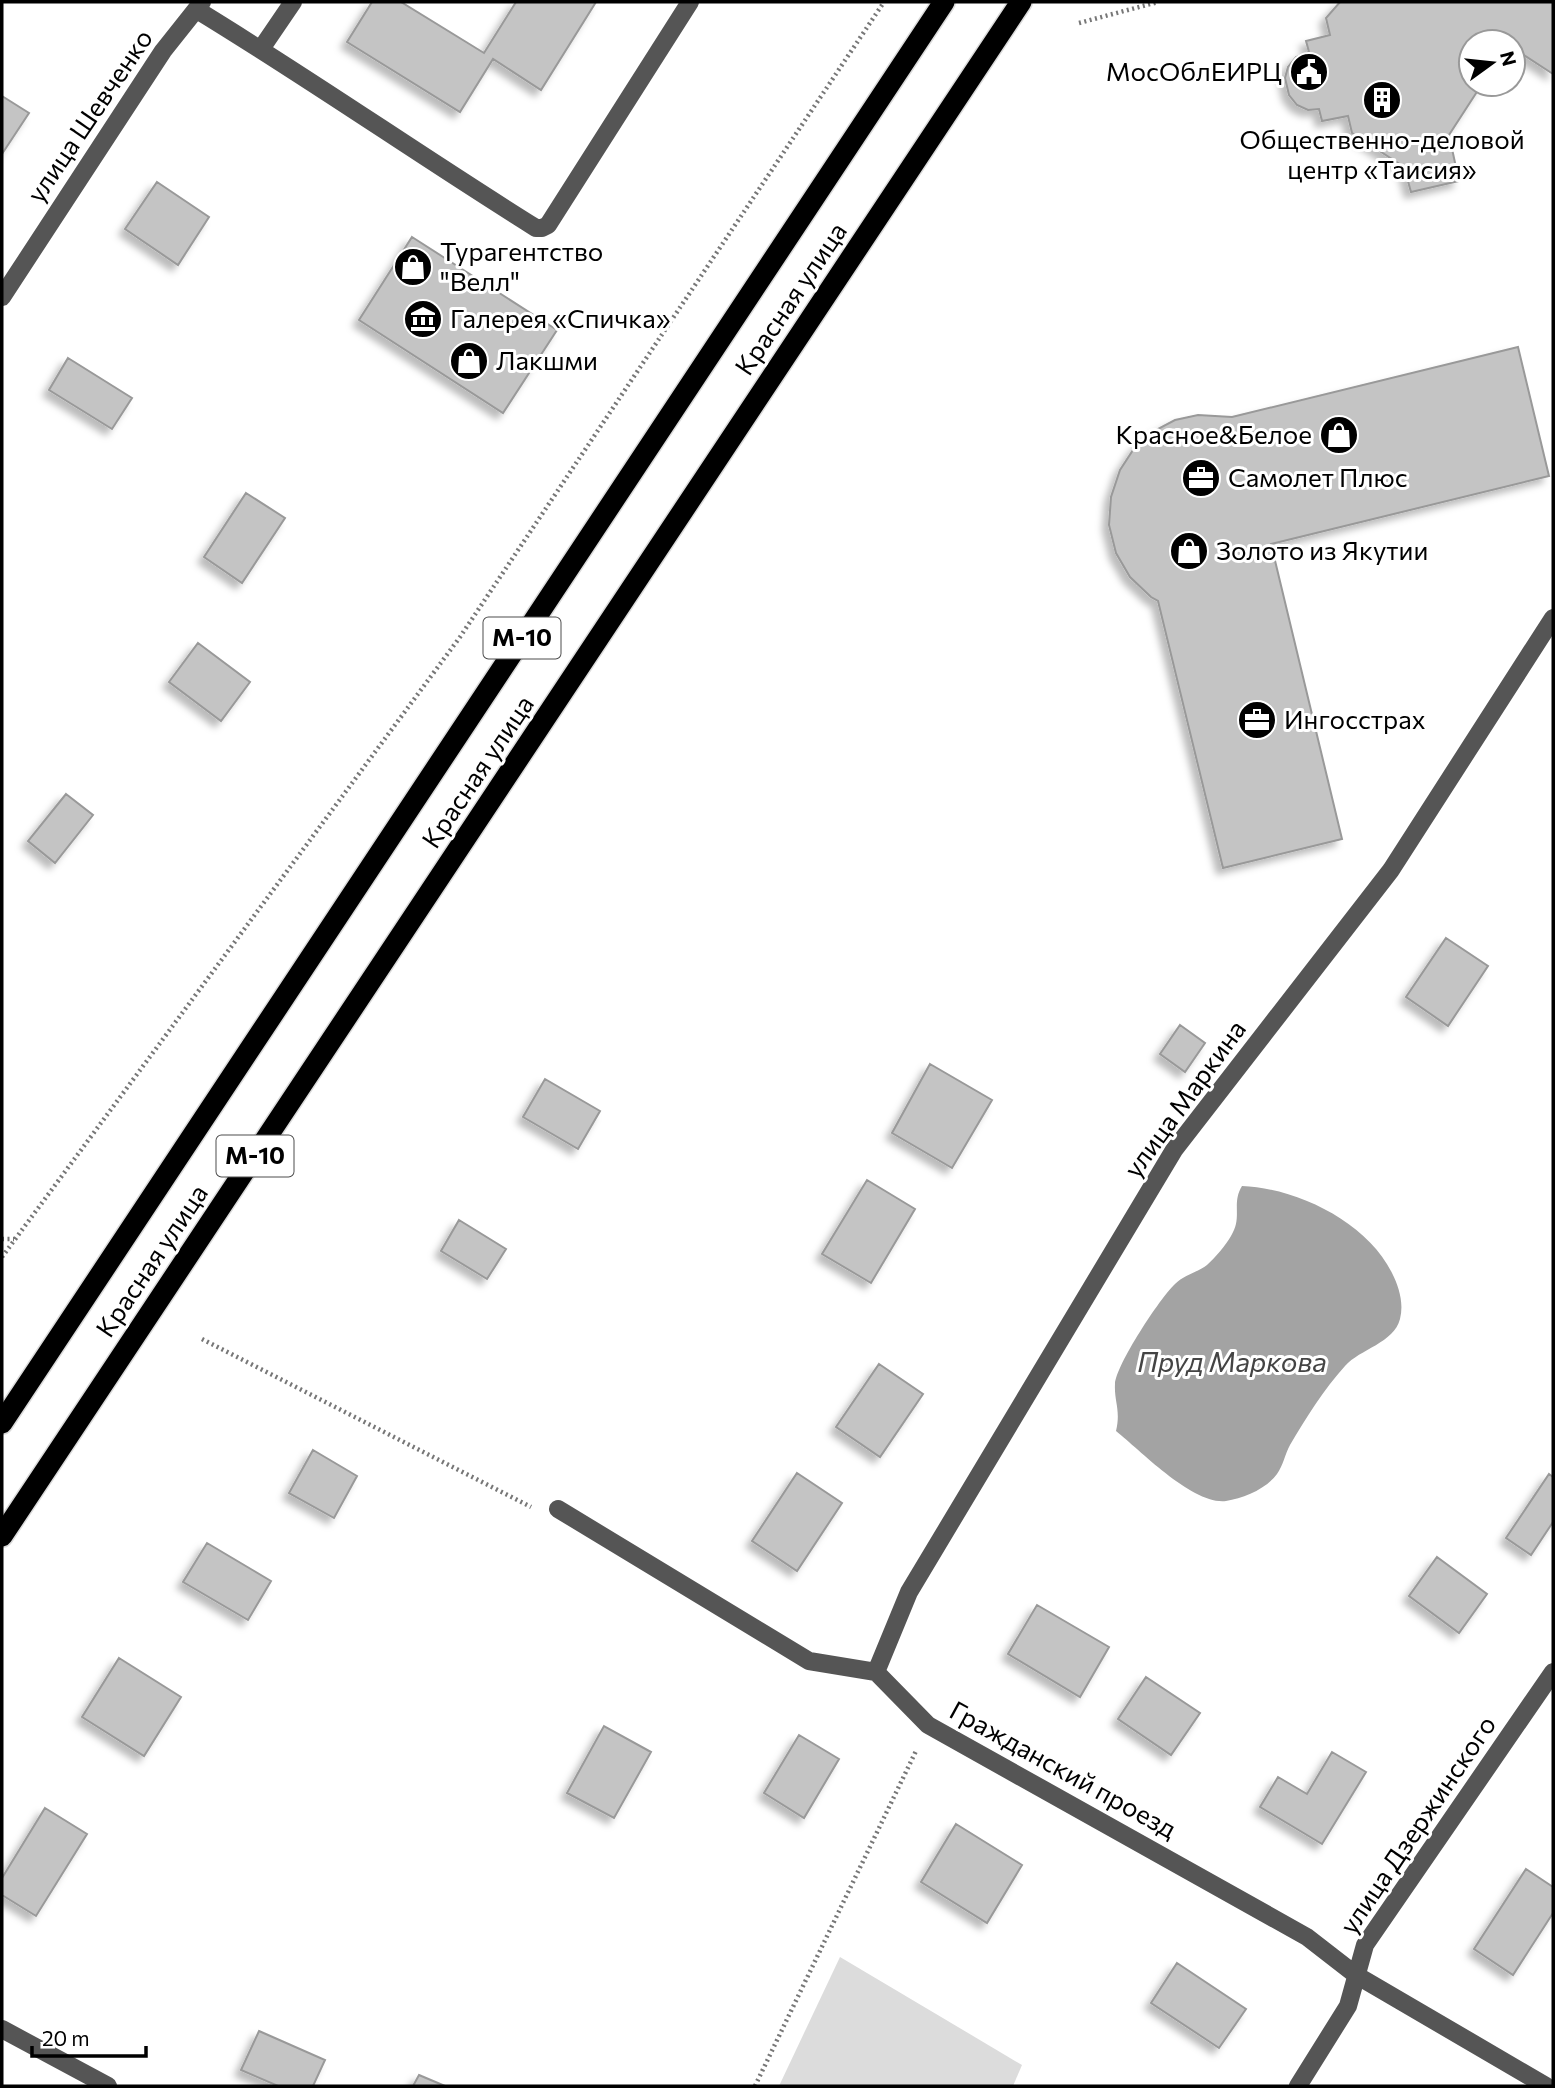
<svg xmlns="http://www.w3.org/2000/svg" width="1555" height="2088" font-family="Commissioner,sans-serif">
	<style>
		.green { fill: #dcdcdc }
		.water { fill: #a3a3a3 }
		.building { fill: #c4c4c4; stroke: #999; stroke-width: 2; filter: url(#shadow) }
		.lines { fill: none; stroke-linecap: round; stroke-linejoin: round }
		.highway-casing { stroke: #dbdbdb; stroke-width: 24 }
		.path { stroke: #777; stroke-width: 4.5; stroke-dasharray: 2 3.5; stroke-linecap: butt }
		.minor { stroke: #555; stroke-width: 18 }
		.highway { stroke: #000; stroke-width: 21 }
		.labels { text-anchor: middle; stroke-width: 6; stroke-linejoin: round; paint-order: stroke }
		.shield { fill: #fff; stroke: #4c4c4c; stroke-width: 2 }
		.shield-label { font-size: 24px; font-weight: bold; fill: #000 }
		.poi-label { font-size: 26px; fill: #000; stroke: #fff; text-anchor: start }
		.street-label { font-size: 26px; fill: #000; stroke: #fff }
		.water-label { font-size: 28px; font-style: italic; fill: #444; stroke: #fff }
	</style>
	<defs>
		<filter id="shadow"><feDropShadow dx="-6" dy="6" stdDeviation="3.5" flood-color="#0004"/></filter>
	</defs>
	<rect width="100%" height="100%" fill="#fff"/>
	<path class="green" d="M840,1957l182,108 -9,21h-234z"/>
	<path class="water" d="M1242,1186c55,2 125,36 150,87 7,14 12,30 8,46 -6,24 -40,30 -55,47 -21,23 -39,52 -55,79 -5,9 -7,21 -13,29 -11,15 -33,24 -51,27 -33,4 -85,-50 -110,-70 5,-21 -2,-29 -1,-47 1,-19 45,-86 60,-100 9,-9 23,-12 32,-19 8,-7 19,-20 24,-29 12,-19 0,-32 11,-50z"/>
	<path class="building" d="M372,2h29l83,51 32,-51h80l-55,88 -48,-31 -33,53 -113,-70z
		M1340,2h213v72l-40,-26v-6h-42v42h11l-33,51 10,46 -48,11 -7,-25 -52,-34 -4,-17 -26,5 -3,-12 -11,1 -11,-5 -8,-10 -4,-17 3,-11 8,-10 13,-5 -3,-11 24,-6 -4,-17z
		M2,96l27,17 -27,41z
		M157,182l52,35 -31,48 -53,-36z
		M412,237l145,93 -54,83 -144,-93z
		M1518,347l31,129 -278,68 71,295 -119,29 -65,-267 -7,-4 -21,-20 -14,-24 -7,-28 2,-28 9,-27 15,-23 19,-16 21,-11 23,-5 34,2z
		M68,358l64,40 -20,31 -63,-39z
		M246,493l39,25 -43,65 -38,-26z
		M198,643l52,39 -29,39 -52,-39z
		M66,794l27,21 -38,48 -27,-22z
		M1446,938l42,28 -40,60 -42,-29z
		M1180,1025l25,18 -20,29 -25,-18z
		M930,1064l62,36 -40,68 -60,-35z
		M545,1079l55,32 -22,38 -55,-32z
		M867,1180l48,29 -44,74 -49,-29z
		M459,1220l47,29 -19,30 -46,-28z
		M879,1364l44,30 -43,63 -44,-30z
		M313,1450l44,26 -23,42 -45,-25z
		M797,1473l45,30 -45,68 -45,-30z
		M1549,1474l4,3v45l-22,33 -25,-17z
		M207,1543l64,38 -23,39 -65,-38z
		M1437,1557l50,37 -28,39 -50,-37z
		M1037,1605l72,42 -29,50 -72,-43z
		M119,1658l62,39 -37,59 -62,-39z
		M1146,1677l54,36 -29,42 -53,-36z
		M604,1726l47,26 -37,66 -47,-25z
		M799,1735l40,24 -35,59 -40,-25z
		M1332,1752l34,20 -44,72 -62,-37 18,-30 29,17z
		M45,1808l42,26 -51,82 -34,-21v-17z
		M956,1824l66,41 -35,58 -66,-41z
		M1526,1869l27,18v26l-40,62 -39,-26z
		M1177,1963l69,46 -27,39 -68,-45z
		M259,2031l66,29 -12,26h-35l-37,-16z
		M419,2075l26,11h-32z"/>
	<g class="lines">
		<defs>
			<path id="highway" d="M2,1423l942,-1421
				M2,1536l1019,-1534"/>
		</defs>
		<use href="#highway" class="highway-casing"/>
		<path class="path" d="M1079,23l79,-21
			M2,1239h12
			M2,1257l458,-620 424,-635
			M202,1339l329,168
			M755,2086l161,-335"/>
		<path class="minor" d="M197,10c115,70 225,147 339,218h6l6,-3 142,-223
			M261,49l32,-47
			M2,297l161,-246 39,-49
			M558,1509l251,152 67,11 52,53 379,212 49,38 190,111
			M876,1672l33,-80 265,-442 217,-280 162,-252
			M2,2029l106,57
			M1298,2086l50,-80 17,-61 188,-273"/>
		<use href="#highway" class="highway"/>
	</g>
	<defs>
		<symbol id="civic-disc" viewBox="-11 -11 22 22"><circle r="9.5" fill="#000" stroke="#fff"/><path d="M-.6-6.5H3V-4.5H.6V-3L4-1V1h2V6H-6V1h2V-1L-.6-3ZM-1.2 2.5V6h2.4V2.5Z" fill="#fff"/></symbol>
		<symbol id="building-disc" viewBox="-11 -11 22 22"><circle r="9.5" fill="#000" stroke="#fff"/><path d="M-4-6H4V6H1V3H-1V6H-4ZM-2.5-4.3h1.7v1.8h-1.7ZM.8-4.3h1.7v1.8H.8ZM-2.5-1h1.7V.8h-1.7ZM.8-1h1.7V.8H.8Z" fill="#fff"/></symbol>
		<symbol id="shop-disc" viewBox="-11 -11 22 22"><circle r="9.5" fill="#000" stroke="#fff"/><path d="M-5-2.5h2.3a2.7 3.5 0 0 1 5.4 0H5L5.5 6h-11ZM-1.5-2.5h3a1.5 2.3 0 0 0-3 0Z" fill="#fff"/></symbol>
		<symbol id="museum-disc" viewBox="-11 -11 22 22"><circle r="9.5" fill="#000" stroke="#fff"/><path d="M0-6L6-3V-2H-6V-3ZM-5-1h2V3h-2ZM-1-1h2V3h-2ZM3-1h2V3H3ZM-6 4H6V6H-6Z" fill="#fff"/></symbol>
		<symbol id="office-disc" viewBox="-11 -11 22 22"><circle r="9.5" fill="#000" stroke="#fff"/><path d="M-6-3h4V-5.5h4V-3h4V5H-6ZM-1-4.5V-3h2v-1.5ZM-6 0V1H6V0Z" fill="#fff"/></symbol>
	</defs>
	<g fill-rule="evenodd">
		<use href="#civic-disc" x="1287" y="50" width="44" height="44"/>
		<use href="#building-disc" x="1360" y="78" width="44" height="44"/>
		<use href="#shop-disc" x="391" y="245" width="44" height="44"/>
		<use href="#museum-disc" x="401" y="297" width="44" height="44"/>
		<use href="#shop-disc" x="447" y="339" width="44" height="44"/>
		<use href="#shop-disc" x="1317" y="413" width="44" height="44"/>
		<use href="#office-disc" x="1179" y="456" width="44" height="44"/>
		<use href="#shop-disc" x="1167" y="529" width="44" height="44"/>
		<use href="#office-disc" x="1235" y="698" width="44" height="44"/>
	</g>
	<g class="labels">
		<g class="shield">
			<rect x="483.5" y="617.5" width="77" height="41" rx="5"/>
			<rect x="216.5" y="1135.5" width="77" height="41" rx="5"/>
		</g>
		<g class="shield-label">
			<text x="522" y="646">М-10</text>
			<text x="255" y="1164">М-10</text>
		</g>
		<g class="poi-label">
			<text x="1282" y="81" text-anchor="end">МосОблЕИРЦ</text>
			<text x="1382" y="149" text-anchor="middle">Общественно-деловой<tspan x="1382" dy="30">центр «Таисия»</tspan></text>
			<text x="440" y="261">Турагентство<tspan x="440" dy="30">"Велл"</tspan></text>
			<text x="450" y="328">Галерея «Спичка»</text>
			<text x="496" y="370">Лакшми</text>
			<text x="1312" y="444" text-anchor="end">Красное&amp;Белое</text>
			<text x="1228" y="487">Самолет Плюс</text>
			<text x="1216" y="560">Золото из Якутии</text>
			<text x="1284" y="729">Ингосстрах</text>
		</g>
		<g class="street-label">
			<text transform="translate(90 116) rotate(-56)" y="9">улица Шевченко</text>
			<text transform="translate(791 299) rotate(-56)" y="9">Красная улица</text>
			<text transform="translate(478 772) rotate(-56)" y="9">Красная улица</text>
			<text transform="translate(1185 1099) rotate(-54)" y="9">улица Маркина</text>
			<text transform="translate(152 1261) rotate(-56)" y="9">Красная улица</text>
			<text transform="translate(1063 1770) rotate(29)" y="9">Гражданский проезд</text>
			<text transform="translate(1418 1825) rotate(-56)" y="9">улица Дзержинского</text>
		</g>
		<g class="water-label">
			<text x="1232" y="1372">Пруд Маркова</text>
		</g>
	</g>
	<rect width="1555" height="2088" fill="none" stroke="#000000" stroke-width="7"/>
	<g transform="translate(1492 63) rotate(75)"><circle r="33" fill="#ffffff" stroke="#999999" stroke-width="2"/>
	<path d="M0-5L12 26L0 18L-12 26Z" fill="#000000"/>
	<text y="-10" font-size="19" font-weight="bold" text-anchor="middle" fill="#000000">N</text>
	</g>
	<path d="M32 2046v10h114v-10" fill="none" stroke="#000000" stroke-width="3.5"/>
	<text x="42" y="2046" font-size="21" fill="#000000" stroke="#ffffff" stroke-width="5" paint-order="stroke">20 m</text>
</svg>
